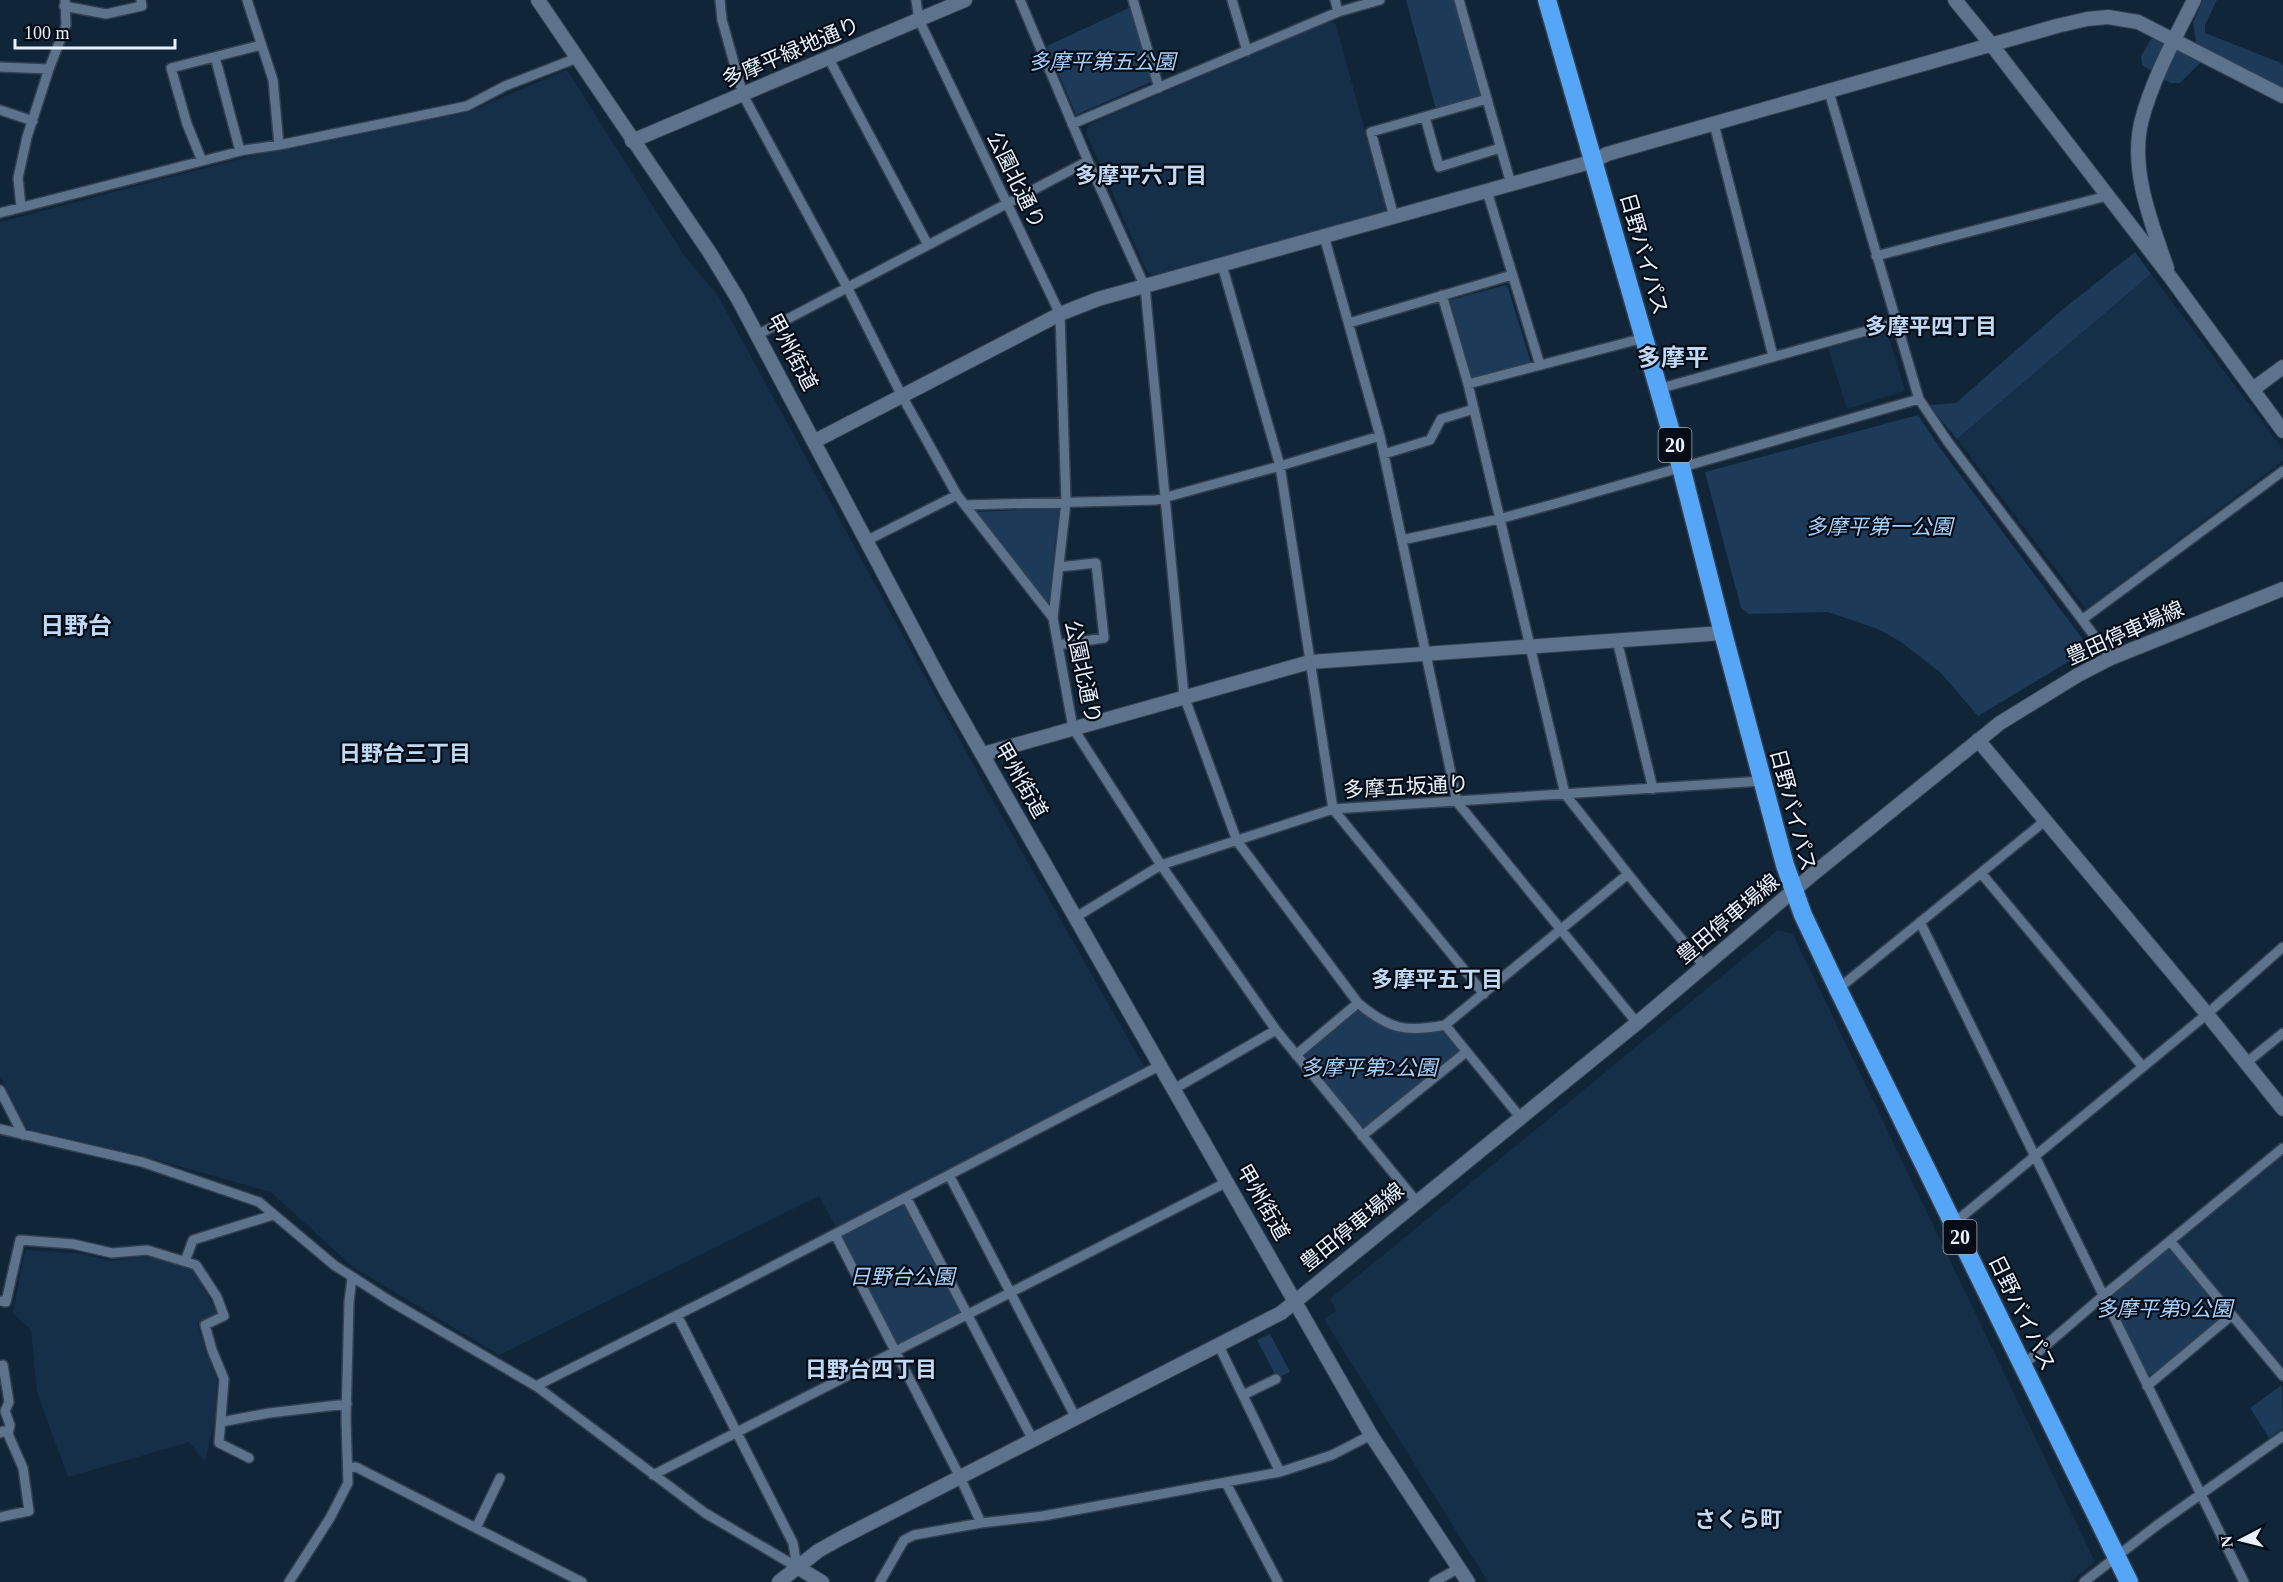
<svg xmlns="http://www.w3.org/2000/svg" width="2283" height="1582" font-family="'Times New Roman','Noto Sans JP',serif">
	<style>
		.built { fill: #162f48 }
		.green { fill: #1d3a58 }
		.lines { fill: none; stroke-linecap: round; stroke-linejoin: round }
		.street-casing { stroke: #333f51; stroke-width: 12 }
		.secondary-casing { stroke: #333f51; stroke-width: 16 }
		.highway-casing { stroke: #333f51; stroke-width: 21 }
		.street { stroke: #5d738b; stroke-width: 9 }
		.secondary { stroke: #5d738b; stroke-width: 14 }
		.highway { stroke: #56a6f8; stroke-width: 18 }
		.labels { text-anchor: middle; stroke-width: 4.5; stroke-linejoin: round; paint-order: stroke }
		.shield { fill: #060d16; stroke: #a4adb8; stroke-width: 1.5 }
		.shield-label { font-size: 20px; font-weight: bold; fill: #e8f2fd }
		.street-label { font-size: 21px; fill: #e8f2fd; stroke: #060d16 }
		.park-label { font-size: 21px; font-style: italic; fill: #a9d1fd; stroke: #060d16 }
		.neighbourhood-label { font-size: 22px; font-weight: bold; fill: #c1d9f5; stroke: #060d16 }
		.quarter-label { font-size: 24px; font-weight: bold; fill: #c1d9f5; stroke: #060d16 }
	</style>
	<rect width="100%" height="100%" fill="#112539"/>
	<path class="built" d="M1330,21l6,4 51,187 -232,64 -8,-4 -61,-140 4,-8z
		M567,70l118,187 33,39 275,505 153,269 -309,159 -18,-33 -320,159 -146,-88 -82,-75 -121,-34 -123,-29 -27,-52v-855l247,-65 221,-45z
		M2151,274l132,175v12l-197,148 -129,-170z
		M1887,331l18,60 -58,18 -19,-61z
		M1778,930l15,4 302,628 -25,20h-582l-164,-263 12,-8 -6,-12z
		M2283,1148v228l-113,-135z
		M25,1250l51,3 36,8 35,-5 46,12 25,46 -21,9 20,55 -2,42 -10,41 -16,-19 -121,35 -31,-85 -6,-62 -18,-17z"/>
	<path class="green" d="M1406,0h53l28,99 -50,14z
		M2203,0h14l-12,25v8l76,30 2,3v24l-72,-38 -31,31h-10l-28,-18 -1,-9 13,-22 28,19 14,-9 -3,-21z
		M1131,7l24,73 -79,35 -29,-69z
		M2135,252l16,22 -194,165 -28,-34 27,-2 106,-93z
		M1507,285l24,78 -59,15 -22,-78z
		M1918,415l22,33 147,197 -1,6 -108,65 -37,-43 -40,-31 -23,-13 -50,-17 -79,2 -8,-6 -36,-136z
		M1059,508l-11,99 -71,-95z
		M1358,1003l39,25 48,-3 21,27 -104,84 -66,-81z
		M909,1203l58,112 -72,36 -58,-112z
		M2169,1249l5,2 49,59v8l-72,57 -4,-1 -35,-73 1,-6z
		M1270,1334l20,38 -13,6 -20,-38z
		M2282,1385l1,43 -14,10 -19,-30z"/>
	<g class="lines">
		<defs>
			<path id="street" d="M247,0l26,80 6,65
				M720,0l2,20 21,75 104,192 55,109 55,99 96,123
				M916,0l3,20 141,294 6,188 -13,116 20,110 88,137 115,165 141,172
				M1020,0l68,161 57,126 39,409 53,145 121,162c31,26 47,30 87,22l183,-151
				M1133,0l26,88
				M1232,0l15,51
				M1335,0l3,12
				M1459,0l52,184
				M64,6l42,8 36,-8 -1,-6
				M215,57l25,94
				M829,59l99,186
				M0,67l49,2
				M1829,92l90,307 29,43 163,216
				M0,110l33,11
				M1425,117l14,50 61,-19
				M1072,124l266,-112 42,-12
				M1714,124l59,232
				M202,161l-15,-37 -16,-56 90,-23
				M1487,191l53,174
				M21,207l-3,-29 9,-41 22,-68 17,-44 -1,-25
				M0,213l245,-63 34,-5 188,-39 38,-20 72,-28
				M1394,217l-23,-85 116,-33
				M1324,236l56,200 77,366 180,221
				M1876,256l231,-60
				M1222,265l58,201 53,343 151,185
				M1442,295l26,89 97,410 82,104 57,68
				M1349,323l163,-48
				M759,334l329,-173
				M1468,384l176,-46
				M1658,389l237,-66
				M1384,454l46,-14 11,-21 33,-10
				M965,505l191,-5 124,-34 100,-30
				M868,540l89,-45
				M1402,540l97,-21 55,-15 365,-105
				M2083,619l200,-148
				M1617,640l36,149
				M1058,645l46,-7 -8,-75 -37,4
				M1981,873l162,194
				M1076,917l85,-52 172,-56 429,-28
				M1920,922l324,660
				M1838,989l208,-169
				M1445,1025l75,92
				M1296,1055l62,-52
				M2246,1063l37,-30
				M1174,1089l102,-59
				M0,1090l23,45
				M0,1129l142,33 117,40 75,63 56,36 146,85 169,127 92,54
				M1362,1136l104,-84
				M949,1175l127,243
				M906,1197l127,243
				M1954,1223l253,-209 76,-67
				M835,1234l125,243 21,46
				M2170,1241l113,135
				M185,1261l8,-21 80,-25
				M0,1301l6,1 14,-62 53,4 39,9 35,-3 49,15 21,32 7,19 -19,9 7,25 12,29 -5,64 30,15
				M677,1315l116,228 4,24
				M1219,1346l61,126
				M2023,1365l80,-69 180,-148
				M0,1366l3,-1 6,37 -4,9 5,14 -2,9
				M536,1386l189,-95 436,-226
				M2147,1386l85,-71
				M1243,1395l33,-16
				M221,1422l48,-9 78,-9
				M0,1433l3,-2 5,3 15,34 6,43 -29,6
				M349,1468l7,-1 226,115
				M653,1475l574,-293
				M1226,1483l52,99
				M476,1528l24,-50
				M289,1582l41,-64 18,-35 -2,-64 3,-117 3,-24
				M880,1582l24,-42 10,-5 67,-12 62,-7 237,-44 52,-17 39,-20
				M1434,1582l25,-14
				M2084,1582l72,-56 127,-90"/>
			<path id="secondary" d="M538,0l172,253 28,46 208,392 425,744 97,147
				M1955,0l36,44 180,234 112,153
				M632,141l333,-141
				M2167,268c-16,-46 -38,-100 -25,-149 11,-41 33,-81 52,-119
				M2253,389l30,-22
				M815,441l245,-127 38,-15 496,-138 13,-7 450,-128 30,-7 21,-2 30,5 145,74
				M1978,740l229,274 76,95
				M983,754l327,-92 413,-29
				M797,1567l25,15
				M779,1582l39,-31 25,-14 438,-224 356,-290 176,-149 187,-151 78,-48 33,-17 172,-69"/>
			<path id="highway" d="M1547,0l134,467 42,166 62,232 18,50 35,74 291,593"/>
		</defs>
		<use href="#street" class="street-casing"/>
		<use href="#secondary" class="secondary-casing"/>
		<use href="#highway" class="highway-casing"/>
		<use href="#street" class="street"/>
		<use href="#secondary" class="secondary"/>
		<use href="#highway" class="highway"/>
	</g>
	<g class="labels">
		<g class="shield">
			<rect x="1658.5" y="428" width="33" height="34" rx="4.5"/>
			<rect x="1943.5" y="1220" width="33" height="34" rx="4.5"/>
		</g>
		<g class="shield-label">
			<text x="1675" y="452">20</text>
			<text x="1960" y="1244">20</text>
		</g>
		<g class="street-label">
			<text transform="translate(791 52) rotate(-23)" y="7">多摩平緑地通り</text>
			<text transform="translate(1016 180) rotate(64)" y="7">公園北通り</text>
			<text transform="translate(1644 254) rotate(74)" y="7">日野バイパス</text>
			<text transform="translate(792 352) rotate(62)" y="7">甲州街道</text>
			<text transform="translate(2125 633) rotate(-24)" y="7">豊田停車場線</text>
			<text transform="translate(1083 672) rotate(78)" y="7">公園北通り</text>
			<text transform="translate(1021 780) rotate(60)" y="7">甲州街道</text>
			<text transform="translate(1406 787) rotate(-3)" y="7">多摩五坂通り</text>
			<text transform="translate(1793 810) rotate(75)" y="7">日野バイパス</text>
			<text transform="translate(1728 919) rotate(-40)" y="7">豊田停車場線</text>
			<text transform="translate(1263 1202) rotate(60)" y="7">甲州街道</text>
			<text transform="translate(1352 1227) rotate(-39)" y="7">豊田停車場線</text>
			<text transform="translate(2022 1313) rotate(64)" y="7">日野バイパス</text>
		</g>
		<g class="park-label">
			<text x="1102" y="69">多摩平第五公園</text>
			<text x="1879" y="534">多摩平第一公園</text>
			<text x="1369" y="1075">多摩平第2公園</text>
			<text x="902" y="1284">日野台公園</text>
			<text x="2164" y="1316">多摩平第9公園</text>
		</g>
		<g class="neighbourhood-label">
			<text x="1141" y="183">多摩平六丁目</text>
			<text x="1931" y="334">多摩平四丁目</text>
			<text x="405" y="761">日野台三丁目</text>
			<text x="1437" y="987">多摩平五丁目</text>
			<text x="871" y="1377">日野台四丁目</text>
			<text x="1738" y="1527">さくら町</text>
		</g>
		<g class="quarter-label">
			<text x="1673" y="366">多摩平</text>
			<text x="76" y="634">日野台</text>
		</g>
	</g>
	<g transform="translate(2241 1540) rotate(263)" stroke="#060d16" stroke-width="4.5" paint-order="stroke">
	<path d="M0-4.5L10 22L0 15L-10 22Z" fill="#e8f2fd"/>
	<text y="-9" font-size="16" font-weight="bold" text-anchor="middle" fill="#e8f2fd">N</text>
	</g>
	<path d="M15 39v9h160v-9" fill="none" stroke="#e8f2fd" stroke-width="3"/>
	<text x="24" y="39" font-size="18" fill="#e8f2fd" stroke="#060d16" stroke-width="4.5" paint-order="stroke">100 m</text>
</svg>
